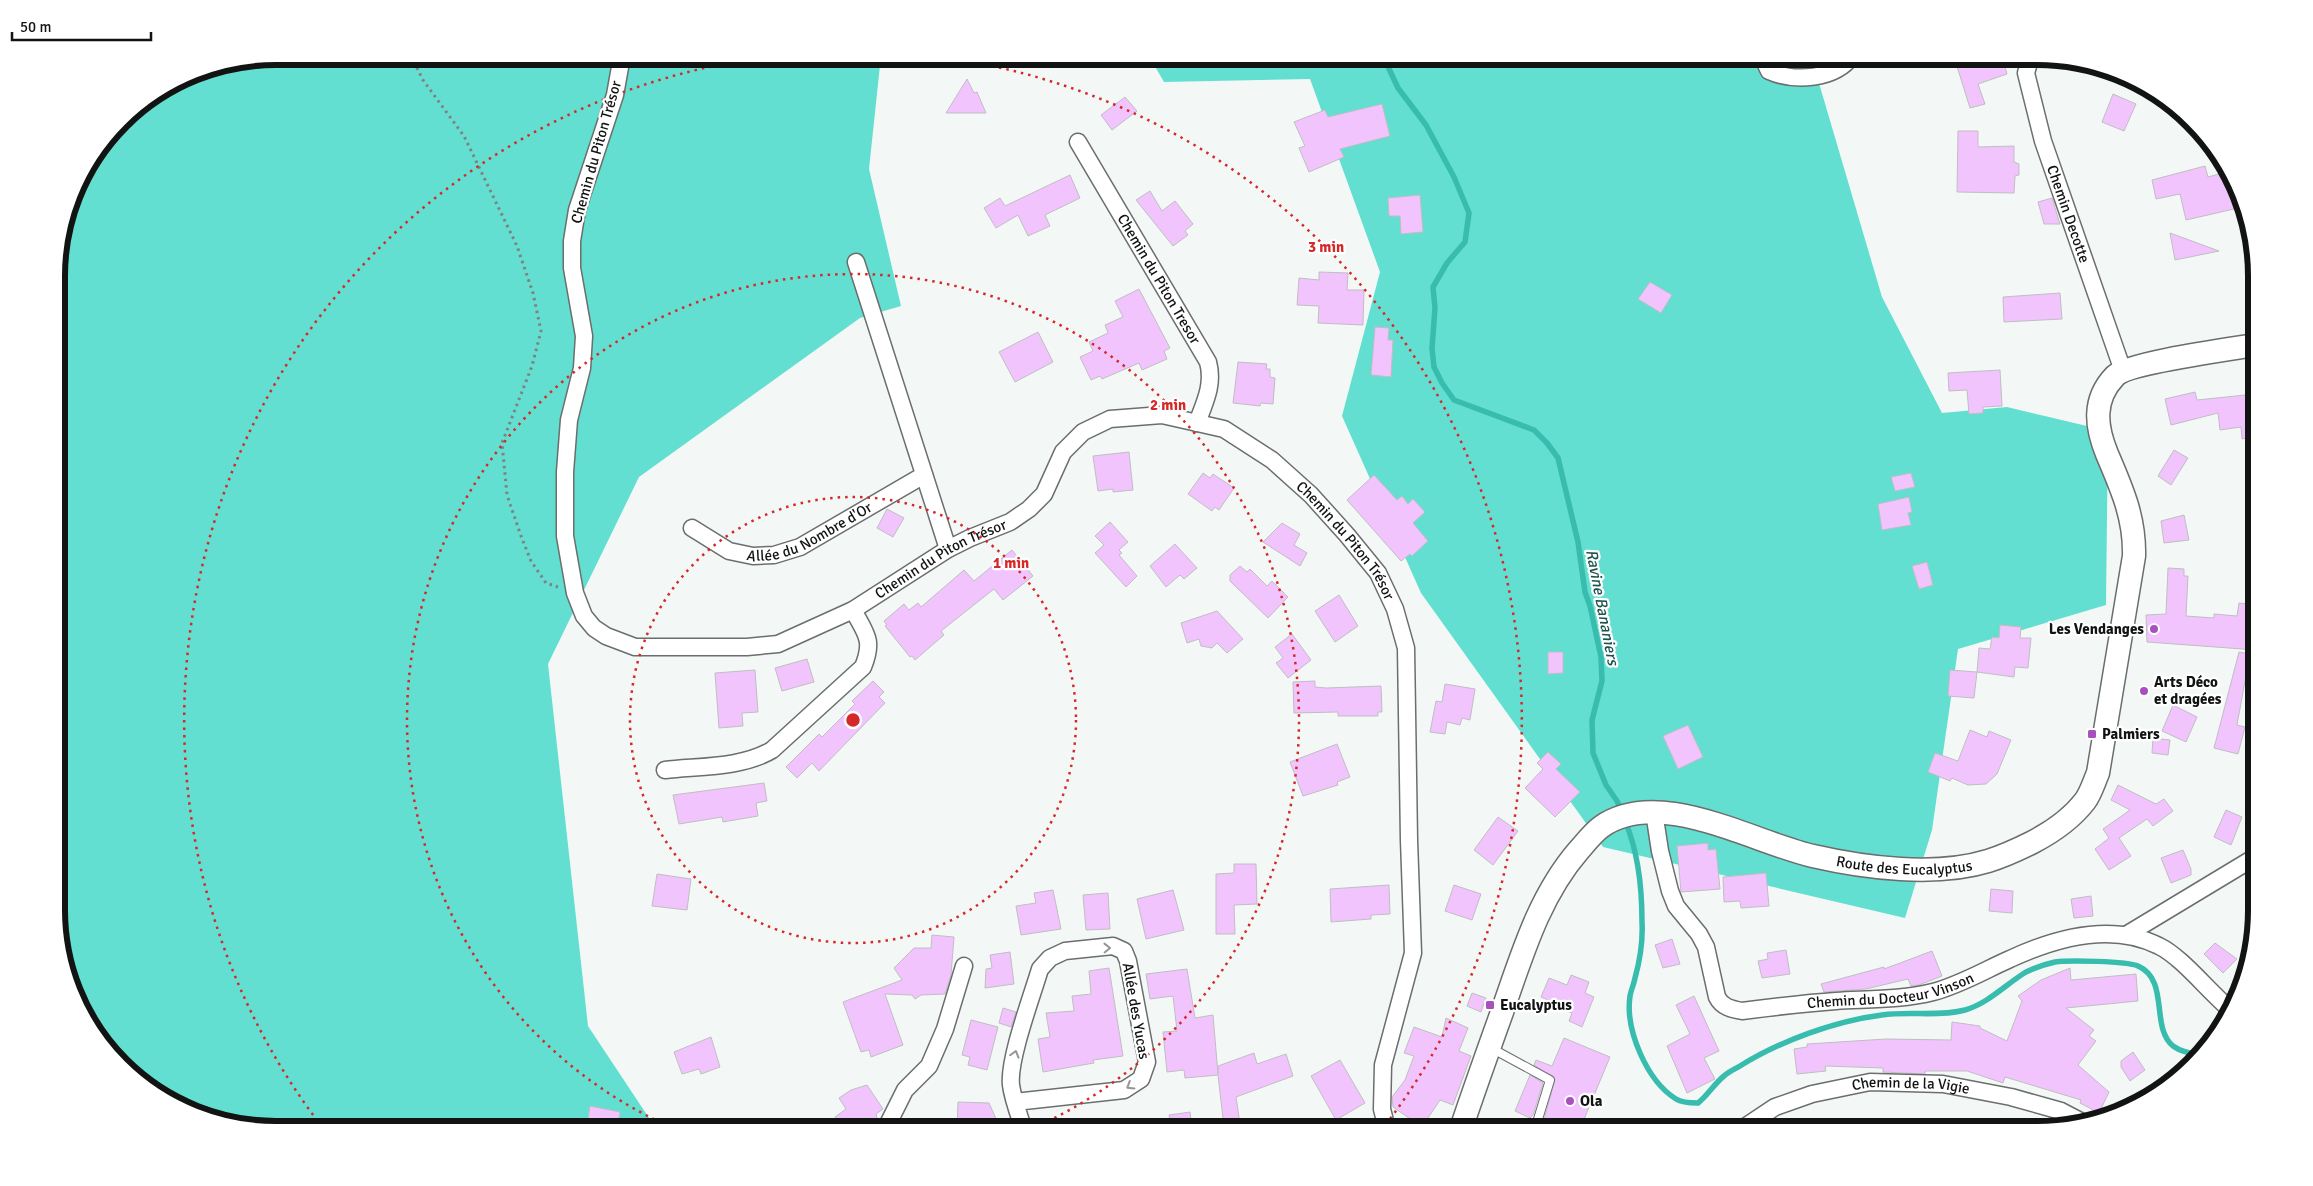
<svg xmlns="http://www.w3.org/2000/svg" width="2313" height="1186" font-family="Signika,sans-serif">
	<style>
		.forest { fill: #62dfd0 }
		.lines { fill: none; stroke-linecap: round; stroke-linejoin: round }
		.stream { stroke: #38bcae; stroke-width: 5.5 }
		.building { fill: #f1c4fd; stroke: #c0bec1 }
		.lane-casing { stroke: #6a6e6d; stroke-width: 10 }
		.street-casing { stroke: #6a6e6d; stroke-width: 19 }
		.secondary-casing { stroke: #6a6e6d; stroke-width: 25 }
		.path { stroke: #7f8282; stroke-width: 3; stroke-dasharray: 2.5 4; stroke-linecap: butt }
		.lane { stroke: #fff; stroke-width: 8 }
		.street { stroke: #fff; stroke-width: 16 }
		.secondary { stroke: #fff; stroke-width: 22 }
		.oneway { stroke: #949595 }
		.ring { fill: none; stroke: #d62828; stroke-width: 2.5; stroke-dasharray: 2.5 5 }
		.poi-dot { fill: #a851be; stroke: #fff; stroke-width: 2 }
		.labels { text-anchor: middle; stroke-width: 4.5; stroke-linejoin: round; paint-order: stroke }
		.street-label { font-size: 15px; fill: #121313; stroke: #fff }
		.poi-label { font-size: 15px; font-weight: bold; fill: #121313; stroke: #fff; text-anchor: start }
		.water-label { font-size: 16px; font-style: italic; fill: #1e534d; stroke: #fff }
		.rim { fill: none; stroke: #121313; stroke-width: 6 }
		.centre { fill: #d62828; stroke: #fff; stroke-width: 2.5 }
		.ring-label { font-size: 15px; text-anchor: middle; font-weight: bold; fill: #d62828; stroke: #fff; stroke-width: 4.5; stroke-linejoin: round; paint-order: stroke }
	</style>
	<rect width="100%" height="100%" fill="#f3f8f7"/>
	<path class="forest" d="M276,56h605l-12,113 32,137 -41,12 -221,159 -91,187 40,362 69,104h-381l-97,-23 -77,-64 -29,-49 -15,-55 -1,-677 22,-83 52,-68 61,-38z
		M1149,56h662l71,241 60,116 65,-6 101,24 -2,174 -148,44 -26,181 -27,88 -302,-71 -182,-254 -79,-177 38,-144 -70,-193 -146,3z"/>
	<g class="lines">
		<path class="stream" d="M1383,56l15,32 28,37 28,52 15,36 -4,29 -18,21 -14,24 2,21 -3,40 2,19 8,16 12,17 80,30 13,13 11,15 20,84 7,50 5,14 11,51 1,24 -10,39 1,33 13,32 11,16 5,11
			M1625,821c13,30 17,68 17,101 1,18 -2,38 -7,56 -1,6 -4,12 -5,18 -5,34 17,85 46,103 6,4 15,4 22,4 10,-8 16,-19 26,-27 4,-4 11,-7 16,-10 40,-25 95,-45 142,-51 27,-4 56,2 83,-5 24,-7 41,-26 61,-38 8,-4 20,-8 29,-10 12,-2 72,-1 83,4 32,14 12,61 35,80 8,6 20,8 29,9"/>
	</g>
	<path class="building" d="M1966,56h36l5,18 -29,10 7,20 -15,4 -15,-48z
		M967,79l7,14 3,-1 9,21h-40z
		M2113,94l23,10 -12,27 -22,-9z
		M1125,97l12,14 -25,19 -11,-15z
		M1382,104l8,32 -50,13 4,8 -35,15 -10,-24 6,-2 -11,-24 31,-12 3,7z
		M1958,131h20v16l36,-1v16l5,2v11l-4,1 -1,17 -57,-1z
		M2205,166l3,11 18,-5 8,37 -48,11 -6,-26 -24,5 -4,-19z
		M1070,175l10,23 -35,17 5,11 -22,10 -10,-21 -22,13 -12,-20 16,-10 5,8z
		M1150,191l12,20 13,-10 18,23 -8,7 3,4 -15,11 -37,-46z
		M1420,195l3,37 -22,2 -1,-18h-11l-1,-18z
		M2052,198l8,26h-16l-6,-22z
		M2170,233l49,18 -44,9z
		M1319,272l29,1 -1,17h17l-1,35 -45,-2 1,-17 -22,-1 2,-27 20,2z
		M1650,282l22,13 -11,18 -23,-14z
		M1139,289l31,59 -6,3 3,8 -25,11 -3,-7 -37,16 -2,-3 -9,4 -11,-23 13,-6 -4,-9 19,-9 -3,-8 18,-8 -8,-16z
		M2060,293l2,26 -58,3 -1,-25z
		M1375,327l14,1 -1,12h5l-2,37 -20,-2z
		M1038,332l15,30 -38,20 -16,-30z
		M1238,362l29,2 -1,5h4v8l5,1 -2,26 -12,-1 -1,3 -27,-3z
		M2000,370l2,36 -19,1v6l-14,1 -2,-24 -18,1 -1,-18z
		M2195,392l2,8 58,-6v42l-13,3 -1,-12 -21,3 -2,-17 -47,12 -6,-26z
		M2174,450l14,8 -17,27 -13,-9z
		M1129,452l4,38 -20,2v-3l-15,2 -5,-35z
		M1203,473l7,5 3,-4 21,14 -15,22 -4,-3 -3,4 -24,-17z
		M1911,473l4,14 -20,4 -4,-14z
		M1374,475l23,25 5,-4 6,8 5,-5 12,13 -12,11 15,18 -16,15 -2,-2 -9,7 -54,-61z
		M1909,497l3,15 -4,1 3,12 -29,5 -4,-26z
		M887,509l17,9 -11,19 -16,-9z
		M2184,515l5,25 -25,3 -3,-22z
		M1110,522l18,20 -9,8 3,3 -3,2 18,21 -11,11 -31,-34 9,-8 -9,-9z
		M1282,523l18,11 -6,11 13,8 -7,13 -37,-24z
		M1175,544l22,24 -13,11 -4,-4 -14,12 -16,-21z
		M1012,550l21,26 -30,24 -9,-11 -53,42 3,4 -29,25 -3,-4 -2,1 -25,-31 2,-1 -3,-4 20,-17 5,6 9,-7 3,4 43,-37 10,11z
		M1927,562l6,23 -14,4 -7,-23z
		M1240,566l7,6 3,-3 17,17 5,-5 16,16 -20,21 -38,-37v-6z
		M2168,568l16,1v7h4l-2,40 28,2v-4l23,2 2,-13 17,2v45l-109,-8 -1,-27 20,-1z
		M1339,595l19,31 -23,16 -20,-31z
		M1217,611l26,28 -16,14 -10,-10 -5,5 -11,-2 -2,-7 -12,4 -6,-20z
		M2000,625l21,2 -1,11h11l-3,30 -13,-1 -1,10 -37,-5 2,-24 11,1 2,-12 7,1z
		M1292,634l19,26 -23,18 -12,-15 7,-5 -8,-11z
		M1548,652h15v21l-15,1z
		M2239,652l11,2 -13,71 8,2 -7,27 -24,-6z
		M807,659l7,23 -32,9 -7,-23z
		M755,670l3,42 -16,1 1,13 -24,2 -4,-55z
		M1950,670l27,2 -3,26 -26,-2z
		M873,681l11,11 -5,5 6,6 -66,68 -7,-8 -15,15 -11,-11 33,-33 3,3 33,-33 -3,-3z
		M1315,681v6l11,1 55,-2 1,26h-4v4h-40v-4l-44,1 -1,-31z
		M1445,684l30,5 -5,31 -8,-2 -2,7 -13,-3 -2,12 -15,-2 6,-31 6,1z
		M2173,705l24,12 -11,25 -24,-11z
		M1688,725l15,32 -25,12 -15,-33z
		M1970,730l17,7 2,-6 22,9 -14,34 -11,10 -18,1 -16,-7 -2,3 -22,-9 7,-19 23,8z
		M2153,738l17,2 -2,15 -16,-2z
		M1337,744l13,33 -13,5 1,3 -35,11 -13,-34z
		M1548,752l13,12 -5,5 24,23 -25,25 -30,-29 18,-19 -6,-6z
		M764,783l3,18 -11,2 2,13 -35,6 -1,-5 -43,7 -6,-29z
		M2118,785l38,19 8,-5 9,12 -20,15 -6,-7 -28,19 12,18 -22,14 -14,-21 14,-11 -6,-9 27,-19 -19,-10z
		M2226,810l16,7 -11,28 -17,-8z
		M1498,817l20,14 -25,34 -19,-15z
		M1708,843v7l8,-1 4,40 -39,3 -4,-46z
		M2183,850l8,19v6l-20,8 -10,-25z
		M1234,864h22l1,40 -23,1 1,29h-19v-60l18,-1z
		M1766,873l3,33 -28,2 -1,-7 -16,1 -1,-25z
		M657,874l34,5 -4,31 -35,-4z
		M1389,885l1,29 -19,1v4l-40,3 -1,-33z
		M1454,885l27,9 -9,26 -27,-9z
		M1991,889l22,2 -1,22 -23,-2z
		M1053,890l8,39 -40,6 -5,-29 20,-3 -2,-10z
		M1173,890l11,40 -38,9 -9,-40z
		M1108,893l2,36 -24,1 -3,-35z
		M2091,896l2,20 -19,2 -3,-19z
		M932,935l22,2 -3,38 -6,19 -24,1 -6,4 -3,-4 -27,-1 18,51 -32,12 -2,-7 -8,2 -18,-50 59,-22 -8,-12 20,-20h17z
		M1672,939l8,25 -17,4 -8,-23z
		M2215,943l22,16 -14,14 -19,-19z
		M1786,950l4,24 -28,4 -4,-17 10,-2 -1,-6z
		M1932,951l10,25 -23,9 -8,1 -3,-7 -42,10 -42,3 -3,-8 63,-17v2z
		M1010,952l4,32 -29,4 1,-19 6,-1 -2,-13z
		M1109,968l14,88 -30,4 1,3 -51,9 -5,-33 12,-2 -4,-24 28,-2 -2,-15 19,-2 -2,-23z
		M2070,968l1,12 65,-6 2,27 -72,7 28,22 -5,6 7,5 -18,24 31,27 -10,21 -19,-10 1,-3 -76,-23 -2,6 -36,-12h-42v3l-42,-2v-4l-58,-2 1,5 -29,3 -3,-25 13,-2v-3l79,-5 65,1 1,-18 28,4v2l27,13 15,-40 -4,-5 23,-16z
		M1187,969l8,49 18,-3 5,59v-8l36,-13 3,11 29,-10 7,22 -57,21 4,27 -16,3 -6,-52 -33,3 -1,-8 -17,2 -4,-40 14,-1 -4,-35 -23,3 -4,-25z
		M1571,975l18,7 -4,11 9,4 -12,30 -13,-6 3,-8 -23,-9 1,-3 -9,-4 8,-19 18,7z
		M1472,993l14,5 -5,14 -14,-6z
		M1694,996l25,55 -15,7 11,21 -28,14 -20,-47 23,-12 -14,-29z
		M1003,1008l13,4 -5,15 -12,-4z
		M1446,1018l22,10 -9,23 12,5 -18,49 -13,-5 -18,27 -29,-20 -1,-10 13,-17 9,-24 -10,-3 10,-26 28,10z
		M971,1020l27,7 -11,43 -19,-5 2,-8 -8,-2z
		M711,1037l9,30 -19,7 -2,-5 -17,5 -8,-22z
		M1564,1038l46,19 -30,72h-14l-22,-9 11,-41 -21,-14 2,-5 16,6z
		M2133,1052l12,18 -15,11 -9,-14v-6z
		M1340,1060l25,43 -29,17 -25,-44z
		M1530,1075l13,8 -10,32 -3,3 -15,-7z
		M867,1085l16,24 -7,5 2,7 -12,9h-22l-9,-13 11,-8 -7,-11 12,-8z
		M958,1102l31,1 12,27h-44z
		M590,1106l30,6 -3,18h-27l1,-3 -4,-1z
		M1190,1112l2,15 -21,3 -2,-15z"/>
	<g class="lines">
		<defs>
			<path id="lane" d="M1491,1048l59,32 -15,49"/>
			<g id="street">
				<path id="s1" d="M622,56l-7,39 -38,115 -5,31v27l12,68 -2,32 -13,52 -4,52v64l10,57 9,23 10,12 12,8 29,11h112l31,-3 75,-34 95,-61 22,-11 40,-16 19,-13 15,-15 19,-42 20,-20 27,-13 52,-4 62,14 48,31 39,35 36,40 31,38 17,36 11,39 3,192 4,113 -30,112 -1,44 5,20"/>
				<path d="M1762,56l7,15c25,11 66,9 83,-15"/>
				<path id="s2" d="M2031,56l-5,17 17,68 80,230"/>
				<path id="s3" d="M1078,142l130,220c6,22 -3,40 -11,61"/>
				<path d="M856,262l92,287"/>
				<path id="s4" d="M692,528l37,23 24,5 21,-1 26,-8 124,-72"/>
				<path d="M665,770c34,-4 77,-2 107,-20l91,-83c11,-27 3,-33 -10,-57"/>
				<path id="s5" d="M1654,812l6,39 10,40 6,15 23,28 7,13 11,50c5,10 14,12 25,14 31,-4 63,-8 94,-10 32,-2 66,-1 97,-9 27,-7 52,-22 77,-33 45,-21 102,-37 149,-13 23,11 50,46 73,65"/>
				<path d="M2126,935l131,-79"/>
				<path d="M1015,1102l109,-12 17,-11 6,-17 -19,-101 -4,-10 -11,-5 -48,5 -15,7 -10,11c-8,27 -32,91 -29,116 2,15 8,30 13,45"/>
				<path id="s6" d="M1742,1129l33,-22 37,-13 58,-12 73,2 68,13 50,14 23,12"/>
				<path d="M885,1130l20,-40 24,-24 16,-37 19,-63"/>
			</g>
			<g id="secondary">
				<path id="s7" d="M1461,1129c13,-39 27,-78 41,-117 20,-57 37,-116 77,-162 7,-8 14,-17 22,-23 57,-41 151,15 212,29 52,12 123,21 175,5 16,-5 31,-12 45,-19 19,-10 39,-24 52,-41 6,-8 9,-19 13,-28l36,-217c1,-38 -12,-67 -27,-102 -11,-27 -15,-54 8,-78 12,-13 116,-27 140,-31"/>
			</g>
		</defs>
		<use href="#lane" class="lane-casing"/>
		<use href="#street" class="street-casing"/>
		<use href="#secondary" class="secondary-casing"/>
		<path class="path" d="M411,56l12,24 41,56 53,110 16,47 8,38 -9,35 -30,77 5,52 14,41 10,25 15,22 12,4"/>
		<use href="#lane" class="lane"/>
		<use href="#street" class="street"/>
		<use href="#secondary" class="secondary"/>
	</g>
	<defs><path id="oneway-chevron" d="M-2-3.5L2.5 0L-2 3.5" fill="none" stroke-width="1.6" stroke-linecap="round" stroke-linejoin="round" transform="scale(1.25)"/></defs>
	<g class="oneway">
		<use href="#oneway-chevron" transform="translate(1107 948) rotate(-1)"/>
		<use href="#oneway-chevron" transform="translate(1015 1054) rotate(-74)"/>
		<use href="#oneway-chevron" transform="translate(1130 1086) rotate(148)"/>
	</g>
	<g class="ring">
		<circle cx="853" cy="720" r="223"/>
		<path d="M675 1129A446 446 0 1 1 1031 1129"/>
		<path d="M322 1127A669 669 0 0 1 766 57M940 57A669 669 0 0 1 1384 1127"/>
	</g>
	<g class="poi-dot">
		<circle cx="2154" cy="629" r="5"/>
		<circle cx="2144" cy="691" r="5"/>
		<rect x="2087" y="729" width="10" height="10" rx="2.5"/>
		<rect x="1485" y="1000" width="10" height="10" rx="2.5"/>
		<circle cx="1570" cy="1101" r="5"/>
	</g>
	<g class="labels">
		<g class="street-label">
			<text transform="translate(596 152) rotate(-74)" y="5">Chemin du Piton Trésor</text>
			<text dy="5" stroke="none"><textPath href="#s2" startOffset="165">Chemin Decotte</textPath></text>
			<text dy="5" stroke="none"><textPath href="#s3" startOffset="159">Chemin du Piton Tresor</textPath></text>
			<text dy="5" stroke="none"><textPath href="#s4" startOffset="130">Allée du Nombre d'Or</textPath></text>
			<text dy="5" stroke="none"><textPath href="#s1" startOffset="1471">Chemin du Piton Trésor</textPath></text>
			<text dy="5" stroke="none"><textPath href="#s1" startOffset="961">Chemin du Piton Trésor</textPath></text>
			<text dy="5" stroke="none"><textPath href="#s7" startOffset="650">Route des Eucalyptus</textPath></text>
			<text dy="5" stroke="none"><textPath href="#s5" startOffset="379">Chemin du Docteur Vinson</textPath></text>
			<text transform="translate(1136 1011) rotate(80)" y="5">Allée des Yucas</text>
			<text dy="5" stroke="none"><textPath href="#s6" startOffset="179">Chemin de la Vigie</textPath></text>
		</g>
		<g class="poi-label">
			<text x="2144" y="634" text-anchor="end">Les Vendanges</text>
			<text x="2154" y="687">Arts Déco<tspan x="2154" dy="17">et dragées</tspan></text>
			<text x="2102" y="739">Palmiers</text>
			<text x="1500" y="1010">Eucalyptus</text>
			<text x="1580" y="1106">Ola</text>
		</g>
		<g class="water-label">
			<text transform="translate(1603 607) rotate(79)" y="6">Ravine Bananiers</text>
		</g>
	</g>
	<path d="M0 0H2313V1186H0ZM276 65H2037A211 211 0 0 1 2248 276V910A211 211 0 0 1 2037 1121H276A211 211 0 0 1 65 910V276A211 211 0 0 1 276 65Z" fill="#fff" fill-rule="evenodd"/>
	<path class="rim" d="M276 65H2037A211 211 0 0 1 2248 276V910A211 211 0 0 1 2037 1121H276A211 211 0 0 1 65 910V276A211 211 0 0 1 276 65Z"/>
	<circle cx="853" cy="720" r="8" class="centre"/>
	<g class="ring-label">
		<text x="1326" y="252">3 min</text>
		<text x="1168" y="410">2 min</text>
		<text x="1011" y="568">1 min</text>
	</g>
	<path d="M12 32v8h139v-8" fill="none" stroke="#121313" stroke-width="2.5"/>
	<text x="20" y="32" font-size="15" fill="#121313" stroke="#ffffff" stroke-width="4" paint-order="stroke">50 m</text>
</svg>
